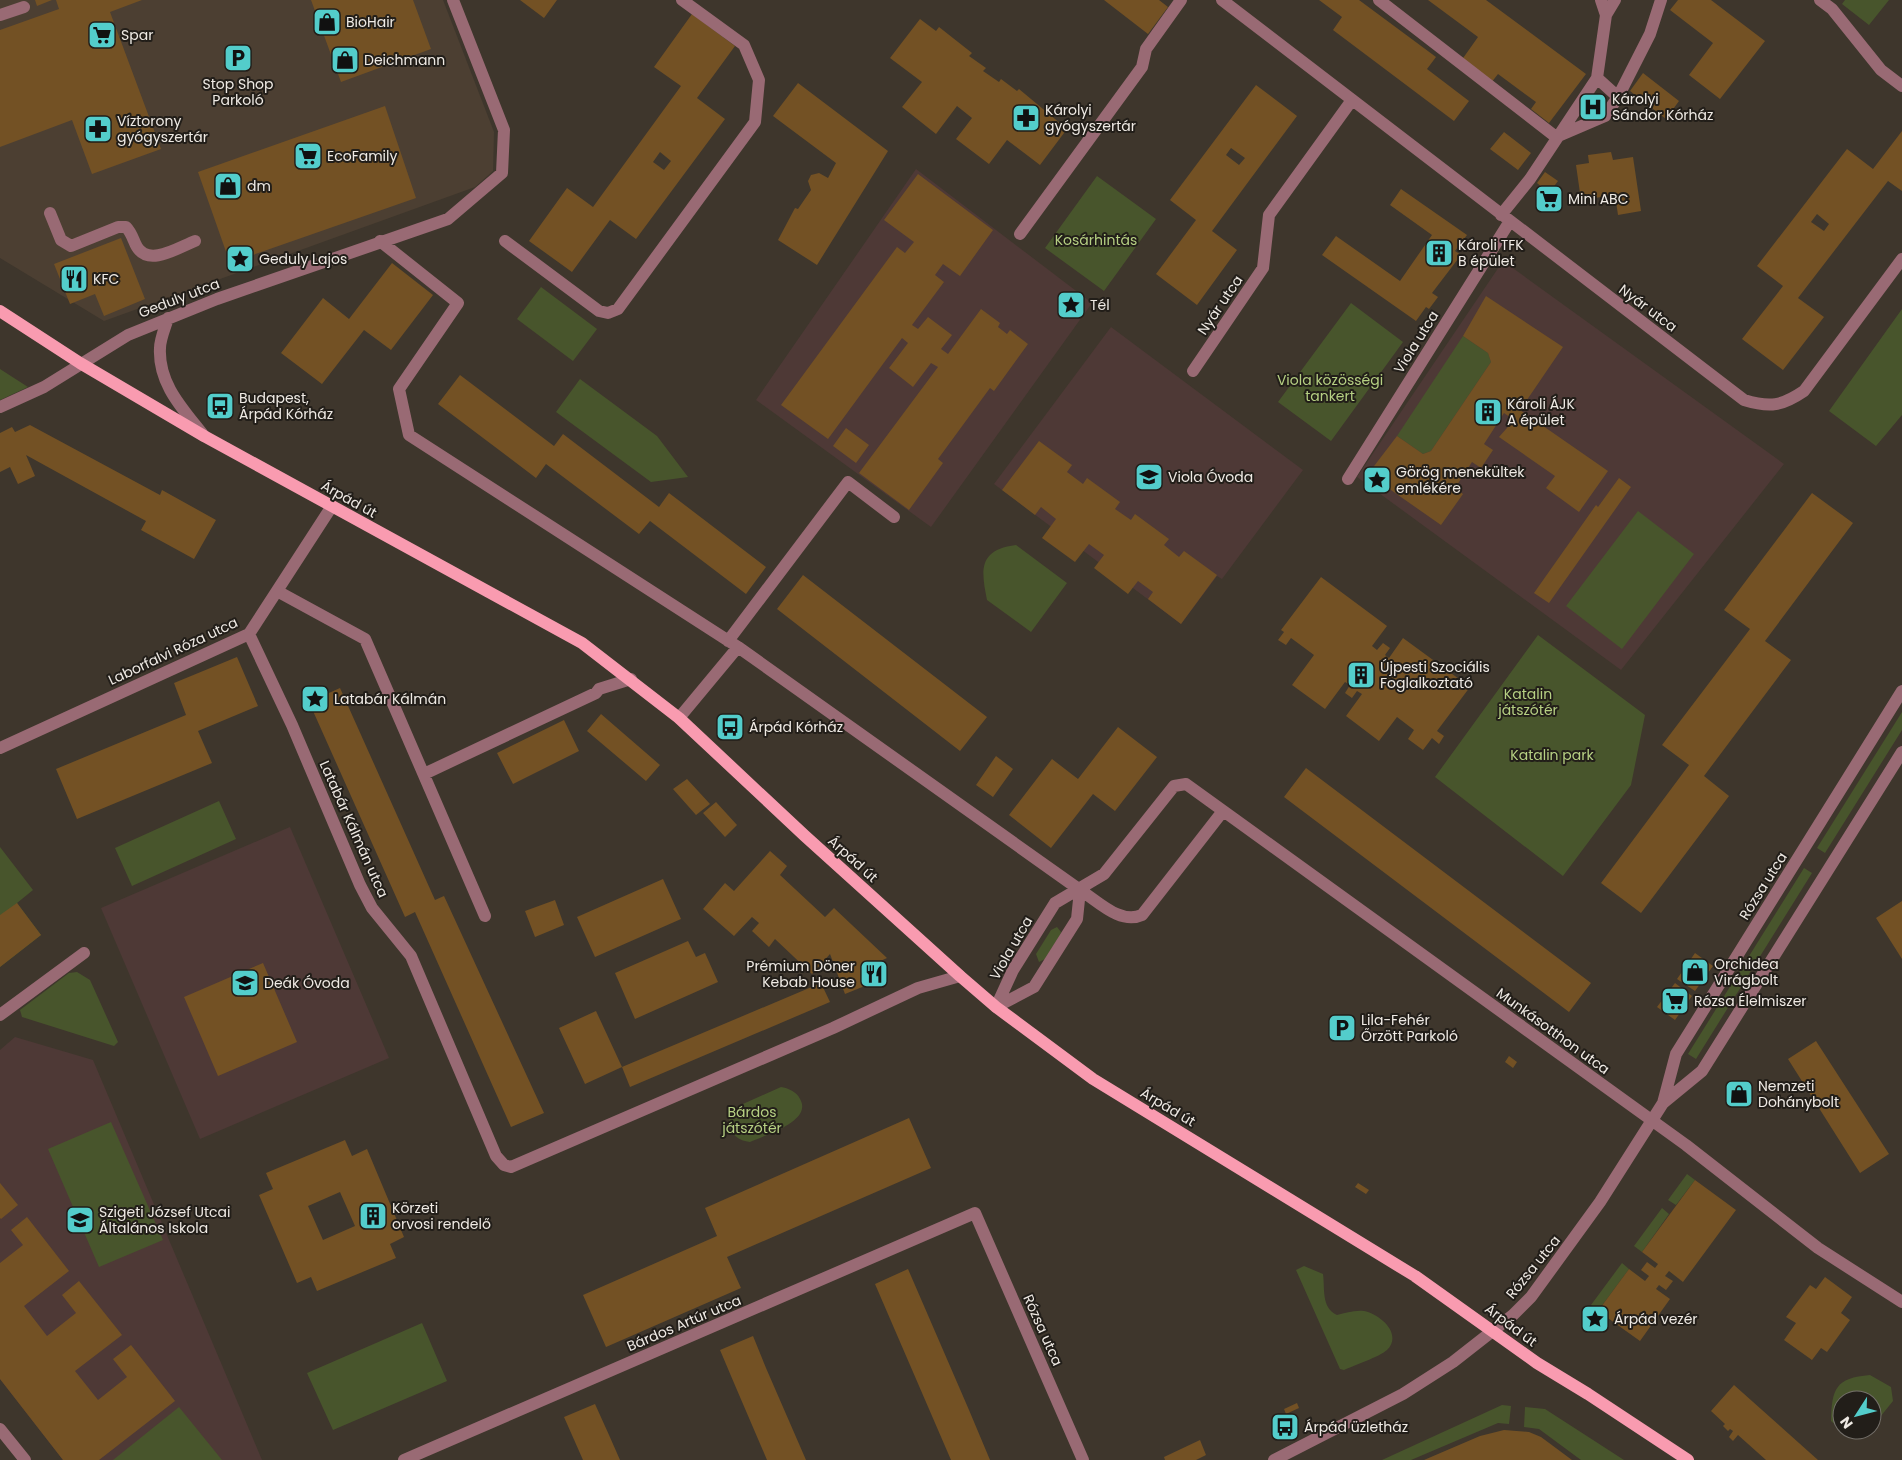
<svg xmlns="http://www.w3.org/2000/svg" width="1902" height="1460" font-family="Poppins,sans-serif">
	<style>
		.commercial { fill: #4c3f32 }
		.education { fill: #4e3936 }
		.green { fill: #48552c }
		.building { fill: #735124; fill-rule: evenodd }
		.lines { fill: none; stroke-linecap: round; stroke-linejoin: round }
		.minor { stroke: #996a74; stroke-width: 12 }
		.major { stroke: #f99bb0; stroke-width: 12 }
		.labels { text-anchor: middle; stroke-width: 4; stroke-linejoin: round; paint-order: stroke }
		.poi-label { font-size: 14px; fill: #efeae4; stroke: #221e19; text-anchor: start }
		.park-label { font-size: 14px; fill: #b6d083; stroke: #221e19 }
		.street-label { font-size: 14px; fill: #efeae4; stroke: #221e19 }
	</style>
	<rect width="100%" height="100%" fill="#3e362c"/>
	<path class="commercial" d="M0,0h443l51,132 -1,39 -18,16 -371,134 -104,-63z"/>
	<path class="education" d="M916,169l176,134 -161,224 -175,-127z
		M1503,261l281,203 -163,206 -264,-193z
		M1111,327l192,143 -81,109 -5,-3 -36,48 -187,-140z
		M290,827l99,231 -189,81 -99,-231z
		M15,1037l78,23 169,400h-199l-63,-81v-329z"/>
	<path class="green" d="M1845,0h44l-20,25 -27,-21z
		M1097,176l59,43 -52,72 -59,-43z
		M541,287l56,42 -24,32 -56,-42z
		M1351,303l52,39 -72,99 -53,-39z
		M1902,309v106l-26,31 -47,-35z
		M1463,336l25,17 3,9 -60,89 -8,3 -26,-18z
		M0,369l28,18 -28,13z
		M580,379l77,57 31,41 -37,5 -95,-70z
		M1638,511l56,43 -72,95 -56,-43z
		M1016,545l51,38 -36,49 -44,-32c-6,-30 -9,-50 29,-55z
		M1538,635l107,80 -14,70 -68,91 -128,-99z
		M1902,712v18l-77,123 -8,-5z
		M219,801l17,38 -104,47 -17,-38z
		M0,847l33,43 -16,13 24,32 -41,32z
		M1804,868l8,5 -116,186 -8,-5z
		M1057,927l4,5 -1,3 -15,24 -6,3 -3,-8 15,-24z
		M77,972l13,8 28,62 -4,4 -92,-29 -2,-7 49,-37z
		M781,1087c7,1 16,5 19,12 13,22 -35,36 -50,43 -11,-1 -20,-8 -22,-19l6,-15z
		M111,1122l52,118 -64,27 -51,-118z
		M1687,1174l8,6 -19,25 -8,-5z
		M1662,1208l7,6 -27,38 -8,-6z
		M1622,1263l7,6 -31,42 -7,-6z
		M1304,1266l19,8c2,14 -2,34 14,41 9,-2 17,-5 27,-4 16,3 39,23 23,39 -8,7 -32,15 -43,20l-4,-1 -44,-99z
		M422,1323l25,58 -114,49 -26,-57z
		M1870,1375l21,12 2,14 -21,26v-27h-30v30h28l-5,6 -14,2 -20,-17c1,-32 4,-43 39,-46z
		M1502,1405l9,1 -2,18 -11,-1 -87,37h-29z
		M179,1407l43,53h-109z
		M1525,1407l20,2 79,51h-43l-42,-31 -15,-2z"/>
	<path class="building" d="M35,0h17l-15,6z
		M56,0h86l-32,12 51,137 -69,25 -20,-54 -72,27v-117l59,-21z
		M311,0h102l18,49 -90,33z
		M520,0h37l-13,18z
		M1104,0h55l9,7 -20,27z
		M1319,0h40l77,57 -9,12 42,32 -15,20 -121,-91 9,-13z
		M1428,0h58l100,74 -37,49 -18,-14 5,-7 -38,-28 -7,9 -30,-22 17,-24z
		M1678,0h33l54,41 -45,58 -31,-24 24,-32 -43,-33z
		M692,14l43,32 -38,52 28,21 -89,120 -26,-19 -38,52 -43,-31 38,-53 26,19 88,-121 -27,-19zM660,152l11,9 -7,9 -11,-8z
		M920,19l16,12 3,-4 33,26 -3,3 17,12 -3,3 16,11 2,-3 16,12 2,-2 48,40 -27,36 -33,-25 -18,24 -33,-25 16,-21 -15,-12 -21,28 -34,-27 20,-25 -32,-24z
		M1643,73l36,28 -13,18 -36,-28z
		M798,83l90,68 -71,114 -39,-25 17,-32 3,1 13,-19 -3,-9 3,-6 8,-2 9,5 8,-15 -63,-47z
		M1256,85l41,31 -85,115 25,19 -40,55 -41,-31 40,-54 -26,-20zM1231,148l14,10 -6,7 -13,-10z
		M385,106l31,92 -186,65 -32,-91z
		M1902,131v60l-14,-10 -90,117 26,19 -41,53 -41,-31 41,-53 -26,-20 90,-117 26,20zM1817,214l12,10 -5,7 -13,-9z
		M1504,132l27,21 -13,17 -28,-21z
		M1611,152l2,8 20,-3 8,54 -23,4 -3,-20 -34,5 -5,-35 13,-2 -1,-8z
		M1545,172l13,9 -9,12 -12,-10z
		M918,174l75,56 -33,46 -17,-12 -8,11 9,7 -32,43 6,4 10,-12 24,18 -11,14 7,5 33,-45 19,14 -2,4 9,7 3,-4 18,14 -34,47 -4,-3 -52,71 5,4 -34,47 -50,-37 79,-106 -7,-4 -18,24 -24,-19 19,-25 -6,-5 -74,101 -47,-34 116,-158 8,6 9,-11 -30,-22z
		M1401,189l66,46 -12,16 6,4 -29,38 6,4 -9,12 -3,-2 -10,14 -94,-66 14,-19 64,45 32,-46 -42,-30z
		M121,238l24,61 -41,17 -9,-22 -25,10 -16,-40z
		M392,263l41,32 -42,55 -27,-20 -42,54 -41,-31 42,-55 26,21z
		M1486,296l77,51 -43,63 88,61 -29,41 -33,-24 9,-12 -56,-39 15,-17 -10,-7 -20,31 9,6 -12,18 -9,-6 -17,26 8,6 -22,31 -73,-51 29,-38 26,18 8,-3 60,-89 -3,-9 -25,-17z
		M460,375l94,71 9,-12 96,73 10,-14 97,74 -20,27 -96,-73 -11,13 -93,-70 -10,14 -98,-74z
		M30,425l130,70 2,-5 54,30 -22,39 -53,-29 5,-9 -120,-66 9,21 -17,8 -8,-17 -10,5v-39l12,-6 3,5z
		M846,428l23,17 -13,18 -23,-17z
		M1039,441l33,24 -5,7 16,12 4,-6 33,24 -5,7 16,11 4,-6 34,25 -5,6 15,12 5,-6 33,24 -36,49 -33,-25 5,-7 -15,-11 -10,13 -34,-26 10,-13 -15,-11 -14,18 -33,-24 14,-19 -15,-12 -6,8 -33,-25z
		M1619,478l12,9 -82,116 -15,-10 62,-88 2,2z
		M1812,493l41,30 -88,118 26,19 -87,116 25,20 -88,117 -40,-30 88,-118 -27,-20 88,-116 -26,-19z
		M803,575l184,142 -27,34 -183,-142z
		M1321,577l66,49 -15,20 5,4 6,-7 7,5 -5,7 4,3 14,-20 67,49 -33,44 7,5 -5,8 -7,-6 -9,12 -15,-11 6,-9 -17,-13 -18,24 -33,-25 16,-22 -5,-3 -5,7 -7,-5 5,-8 -5,-3 -20,27 -33,-24 22,-30 -23,-17 -5,7 -8,-5 6,-8 -3,-2z
		M237,657l21,49 -60,25 14,32 -135,56 -21,-50 130,-54 -12,-32z
		M340,688l95,212 9,-4 100,217 -33,14 -96,-215 -10,5 -96,-215z
		M601,714l59,51 -14,16 -59,-50z
		M564,720l15,31 -66,33 -16,-31z
		M1118,727l39,30 -42,54 -22,-17 -42,54 -42,-33 43,-56 26,20z
		M996,756l17,13 -20,28 -17,-12z
		M1306,768l285,215 -22,29 -285,-215z
		M687,779l23,25 -14,11 -23,-26z
		M716,802l21,23 -12,12 -22,-24z
		M770,851l17,15 -7,9 45,42 9,-9 53,50 -13,6 8,15 -37,15 -15,-40 -18,20 -37,-35 -6,8 -17,-16 7,-8 -7,-6 -18,19 -31,-27 22,-26 9,8z
		M663,879l18,40 -86,38 -18,-40z
		M555,900l9,25 -29,12 -10,-26z
		M1902,901v58l-26,-41z
		M17,903l24,32 -41,32v-52z
		M688,941l8,16 9,-4 13,29 -83,37 -20,-46z
		M1695,953l18,13 -18,25 -18,-12z
		M263,963l34,79 -79,34 -34,-79z
		M821,983l9,19 -200,85 -8,-20z
		M1675,983l17,13 -17,24 -18,-13z
		M596,1011l26,56 -37,17 -26,-56z
		M1816,1041l73,113 -29,19 -72,-114z
		M1509,1056l8,6 -4,6 -8,-6z
		M1737,1083l11,7 -7,13 -12,-6z
		M909,1118l22,50 -204,89 14,31 -135,59 -23,-52 134,-59 -12,-28z
		M345,1140l7,16 15,-7 37,88 -14,7 6,14 -79,33 -6,-14 -14,6 -38,-88 14,-6 -7,-16zM340,1192l15,34 -32,14 -15,-34z
		M1695,1180l41,30 -53,72 -14,-11 -4,5 8,5 -7,9 -7,-5 -3,4 14,10 -30,42 -42,-30 31,-42 16,12 4,-5 -8,-6 6,-8 8,6 3,-4 -16,-12z
		M0,1183l18,22 -17,14 -1,-1z
		M1358,1183l11,7 -3,4 -11,-7z
		M27,1217l42,54 -45,35 23,30 29,-23 -14,-18 17,-14 43,54 -47,36 23,29 29,-23 -14,-18 18,-14 44,56 -76,59h-36l-63,-81v-116l23,-18 -12,-15z
		M908,1269l61,141 21,50h-39l-76,-176z
		M1825,1277l27,20 -11,16 9,7 -23,32 -6,-4 -9,12 -28,-20 12,-17 -10,-6 24,-32 6,4z
		M753,1336l13,32 40,92h-39l-33,-77 -14,-33z
		M1734,1385l84,75h-52l-28,-25 -5,6 -4,-4 4,-6 -3,-2 -2,2 -5,-5 2,-2 -14,-13z
		M1297,1403l2,5 -13,6 -2,-5z
		M595,1404l14,31 11,25h-37l-19,-43z
		M1504,1430l25,2 12,5 31,23h-148l56,-24z
		M1200,1440l6,15 -10,5h-31l-1,-3z"/>
	<g class="lines">
		<path class="minor" d="M1222,0l522,400c26,8 38,6 60,-9l98,-132
			M1379,0l177,137
			M1601,0l5,15
			M1820,0l12,9 49,61 21,16
			M0,15l24,-8
			M1618,97l32,-63 11,-34
			M1556,137l49,-21 13,-19 -21,-19
			M50,213l11,27 10,6 47,-19h8c6,6 7,13 11,20 12,20 42,0 58,-6
			M1501,215l29,-36 67,-101 9,-63 9,-15
			M1020,234l122,-167 4,-18 35,-49
			M380,241l78,62 -59,86 10,46 329,212 342,243c18,11 40,35 62,25l81,-104
			M505,241l94,70 9,2 10,-4 137,-187 4,-42 -15,-35 -62,-45
			M168,318c-3,10 -8,21 -8,30 -2,36 23,61 44,88
			M1193,371l70,-103 6,-53 83,-115
			M0,407l44,-20 84,-52 89,-36 231,-80 54,-46 2,-43 -51,-130
			M1348,479l162,-258
			M277,591l88,48 120,277
			M249,634l43,91 68,160 12,23 39,48 85,200 8,9 7,2 322,-139 85,-40 42,-12
			M728,641l120,-159 46,35
			M679,718l59,-71
			M0,748l249,-114 83,-128
			M424,774l172,-81 3,-4 32,-10
			M996,1007l17,-37 42,-67 49,-29 70,-88 12,-2 500,361 132,103 84,54
			M996,1007l38,-20 43,-68 3,-29
			M0,1015l84,-62
			M1663,1103l39,-32 200,-319
			M0,1429l25,31
			M404,1460l571,-247 108,247
			M1274,1460l129,-66 50,-32 60,-47 18,-18 69,-95 63,-99 13,-49 226,-363"/>
		<path class="major" d="M0,311l80,52 124,73 378,207 97,75 126,118 155,140 36,31 97,72 322,197 122,87 51,31 100,66"/>
	</g>
	<defs>
		<symbol id="shop-square" viewBox="-11 -11 22 22"><rect x="-9" y="-9" width="18" height="18" rx="4" fill="#53cdcb" stroke="#221e19"/><path d="M-5-2.5h2.3a2.7 3.5 0 0 1 5.4 0H5L5.5 6h-11ZM-1.5-2.5h3a1.5 2.3 0 0 0-3 0Z" fill="#111"/></symbol>
		<symbol id="supermarket-square" viewBox="-11 -11 22 22"><rect x="-9" y="-9" width="18" height="18" rx="4" fill="#53cdcb" stroke="#221e19"/><path d="M-6-5.5h2.5l.6 2H6L4.5 2H-2.5L-4.4-4H-6ZM-1.5 3.2a1.3 1.3 0 1 0 .1 0ZM3 3.2a1.3 1.3 0 1 0 .1 0Z" fill="#111"/></symbol>
		<symbol id="parking-square" viewBox="-11 -11 22 22"><rect x="-9" y="-9" width="18" height="18" rx="4" fill="#53cdcb" stroke="#221e19"/><path d="M-3.5-5.5H1a3.5 3.5 0 0 1 0 7H-1V5.5H-3.5ZM-1-3.4V-.6H.8a1.4 1.4 0 0 0 0-2.8Z" fill="#111"/></symbol>
		<symbol id="hospital-square" viewBox="-11 -11 22 22"><rect x="-9" y="-9" width="18" height="18" rx="4" fill="#53cdcb" stroke="#221e19"/><path d="M-5-5h3v3.5h4V-5h3V5h-3V1.5h-4V5h-3Z" fill="#111"/></symbol>
		<symbol id="pharmacy-square" viewBox="-11 -11 22 22"><rect x="-9" y="-9" width="18" height="18" rx="4" fill="#53cdcb" stroke="#221e19"/><path d="M-2-6h4v4h4v4h-4v4h-4v-4h-4v-4h4Z" fill="#111"/></symbol>
		<symbol id="building-square" viewBox="-11 -11 22 22"><rect x="-9" y="-9" width="18" height="18" rx="4" fill="#53cdcb" stroke="#221e19"/><path d="M-4-6H4V6H1V3H-1V6H-4ZM-2.5-4.3h1.7v1.8h-1.7ZM.8-4.3h1.7v1.8H.8ZM-2.5-1h1.7V.8h-1.7ZM.8-1h1.7V.8H.8Z" fill="#111"/></symbol>
		<symbol id="sight-square" viewBox="-11 -11 22 22"><rect x="-9" y="-9" width="18" height="18" rx="4" fill="#53cdcb" stroke="#221e19"/><path d="M0-6L1.8-2.2L6-1.7L2.9 1.2L3.7 5.4L0 3.3L-3.7 5.4L-2.9 1.2L-6-1.7L-1.8-2.2Z" fill="#111"/></symbol>
		<symbol id="restaurant-square" viewBox="-11 -11 22 22"><rect x="-9" y="-9" width="18" height="18" rx="4" fill="#53cdcb" stroke="#221e19"/><path d="M-5-6h1v4h1v-4h1v4h1v-4h1v5L-1.5 .5V6h-2V.5L-5-1ZM5-6V6H3V1.5H1.5Q1.5-4 5-6Z" fill="#111"/></symbol>
		<symbol id="bus-square" viewBox="-11 -11 22 22"><rect x="-9" y="-9" width="18" height="18" rx="4" fill="#53cdcb" stroke="#221e19"/><path d="M-5-6H5V4H4V6H2V4H-2V6H-4V4H-5ZM-3.5-4V0h7V-4ZM-3.5 1.2v1.5H-2V1.2ZM2 1.2v1.5H3.5V1.2Z" fill="#111"/></symbol>
		<symbol id="school-square" viewBox="-11 -11 22 22"><rect x="-9" y="-9" width="18" height="18" rx="4" fill="#53cdcb" stroke="#221e19"/><path d="M0-5L7-2L0 1L-7-2ZM-4 1L0 2.5L4 1V4Q0 6-4 4Z" fill="#111"/></symbol>
	</defs>
	<g fill-rule="evenodd">
		<use href="#shop-square" x="311" y="6" width="32" height="32"/>
		<use href="#supermarket-square" x="86" y="19" width="32" height="32"/>
		<use href="#parking-square" x="222" y="42" width="32" height="32"/>
		<use href="#shop-square" x="329" y="44" width="32" height="32"/>
		<use href="#hospital-square" x="1577" y="91" width="32" height="32"/>
		<use href="#pharmacy-square" x="1010" y="102" width="32" height="32"/>
		<use href="#pharmacy-square" x="82" y="113" width="32" height="32"/>
		<use href="#supermarket-square" x="292" y="140" width="32" height="32"/>
		<use href="#shop-square" x="212" y="170" width="32" height="32"/>
		<use href="#supermarket-square" x="1533" y="183" width="32" height="32"/>
		<use href="#building-square" x="1423" y="237" width="32" height="32"/>
		<use href="#sight-square" x="224" y="243" width="32" height="32"/>
		<use href="#restaurant-square" x="58" y="263" width="32" height="32"/>
		<use href="#sight-square" x="1055" y="289" width="32" height="32"/>
		<use href="#bus-square" x="204" y="390" width="32" height="32"/>
		<use href="#building-square" x="1472" y="396" width="32" height="32"/>
		<use href="#school-square" x="1133" y="461" width="32" height="32"/>
		<use href="#sight-square" x="1361" y="464" width="32" height="32"/>
		<use href="#building-square" x="1345" y="659" width="32" height="32"/>
		<use href="#sight-square" x="299" y="683" width="32" height="32"/>
		<use href="#bus-square" x="714" y="711" width="32" height="32"/>
		<use href="#shop-square" x="1679" y="956" width="32" height="32"/>
		<use href="#restaurant-square" x="858" y="958" width="32" height="32"/>
		<use href="#school-square" x="229" y="967" width="32" height="32"/>
		<use href="#supermarket-square" x="1659" y="985" width="32" height="32"/>
		<use href="#parking-square" x="1326" y="1012" width="32" height="32"/>
		<use href="#shop-square" x="1723" y="1078" width="32" height="32"/>
		<use href="#building-square" x="357" y="1200" width="32" height="32"/>
		<use href="#school-square" x="64" y="1204" width="32" height="32"/>
		<use href="#sight-square" x="1579" y="1303" width="32" height="32"/>
		<use href="#bus-square" x="1269" y="1411" width="32" height="32"/>
	</g>
	<g class="labels">
		<g class="poi-label">
			<text x="346" y="27">BioHair</text>
			<text x="121" y="40">Spar</text>
			<text x="364" y="65">Deichmann</text>
			<text x="238" y="89" text-anchor="middle">Stop Shop<tspan x="238" dy="16">Parkoló</tspan></text>
			<text x="1612" y="104">Károlyi<tspan x="1612" dy="16">Sándor Kórház</tspan></text>
			<text x="1045" y="115">Károlyi<tspan x="1045" dy="16">gyógyszertár</tspan></text>
			<text x="117" y="126">Víztorony<tspan x="117" dy="16">gyógyszertár</tspan></text>
			<text x="327" y="161">EcoFamily</text>
			<text x="247" y="191">dm</text>
			<text x="1568" y="204">Mini ABC</text>
			<text x="1458" y="250">Károli TFK<tspan x="1458" dy="16">B épület</tspan></text>
			<text x="259" y="264">Geduly Lajos</text>
			<text x="93" y="284">KFC</text>
			<text x="1090" y="310">Tél</text>
			<text x="239" y="403">Budapest,<tspan x="239" dy="16">Árpád Kórház</tspan></text>
			<text x="1507" y="409">Károli ÁJK<tspan x="1507" dy="16">A épület</tspan></text>
			<text x="1396" y="477">Görög menekültek<tspan x="1396" dy="16">emlékére</tspan></text>
			<text x="1168" y="482">Viola Óvoda</text>
			<text x="1380" y="672">Újpesti Szociális<tspan x="1380" dy="16">Foglalkoztató</tspan></text>
			<text x="334" y="704">Latabár Kálmán</text>
			<text x="749" y="732">Árpád Kórház</text>
			<text x="1714" y="969">Orchidea<tspan x="1714" dy="16">Virágbolt</tspan></text>
			<text x="855" y="971" text-anchor="end">Prémium Döner<tspan x="855" dy="16">Kebab House</tspan></text>
			<text x="264" y="988">Deák Óvoda</text>
			<text x="1694" y="1006">Rózsa Élelmiszer</text>
			<text x="1361" y="1025">Lila-Fehér<tspan x="1361" dy="16">Őrzött Parkoló</tspan></text>
			<text x="1758" y="1091">Nemzeti<tspan x="1758" dy="16">Dohánybolt</tspan></text>
			<text x="392" y="1213">Körzeti<tspan x="392" dy="16">orvosi rendelő</tspan></text>
			<text x="99" y="1217">Szigeti József Utcai<tspan x="99" dy="16">Általános Iskola</tspan></text>
			<text x="1614" y="1324">Árpád vezér</text>
			<text x="1304" y="1432">Árpád üzletház</text>
		</g>
		<g class="park-label">
			<text x="1096" y="245">Kosárhintás</text>
			<text x="1330" y="385">Viola közösségi<tspan x="1330" dy="16">tankert</tspan></text>
			<text x="1528" y="699">Katalin<tspan x="1528" dy="16">játszótér</tspan></text>
			<text x="1552" y="760">Katalin park</text>
			<text x="752" y="1117">Bárdos<tspan x="752" dy="16">játszótér</tspan></text>
		</g>
		<g class="street-label">
			<text transform="translate(179 298) rotate(-21)" y="5">Geduly utca</text>
			<text transform="translate(1220 305) rotate(-56)" y="5">Nyár utca</text>
			<text transform="translate(1648 308) rotate(37)" y="5">Nyár utca</text>
			<text transform="translate(1416 342) rotate(-58)" y="5">Viola utca</text>
			<text transform="translate(349 499) rotate(29)" y="5">Árpád út</text>
			<text transform="translate(173 651) rotate(-25)" y="5">Laborfalvi Róza utca</text>
			<text transform="translate(354 829) rotate(66)" y="5">Latabár Kálmán utca</text>
			<text transform="translate(853 859) rotate(42)" y="5">Árpád út</text>
			<text transform="translate(1763 886) rotate(-58)" y="5">Rózsa utca</text>
			<text transform="translate(1011 948) rotate(-60)" y="5">Viola utca</text>
			<text transform="translate(1553 1031) rotate(36)" y="5">Munkásotthon utca</text>
			<text transform="translate(1168 1107) rotate(31)" y="5">Árpád út</text>
			<text transform="translate(1533 1267) rotate(-51)" y="5">Rózsa utca</text>
			<text transform="translate(684 1323) rotate(-23)" y="5">Bárdos Artúr utca</text>
			<text transform="translate(1511 1325) rotate(37)" y="5">Árpád út</text>
			<text transform="translate(1043 1330) rotate(66)" y="5">Rózsa utca</text>
		</g>
	</g>
	<g transform="translate(1857 1415) rotate(234)"><circle r="24" fill="#221e19" stroke="#74706a"/>
	<path d="M0-4L9 19L0 12L-9 19Z" fill="#53cdcb"/>
	<text y="-8" font-size="14" font-weight="bold" text-anchor="middle" fill="#efeae4">N</text>
	</g>
</svg>
